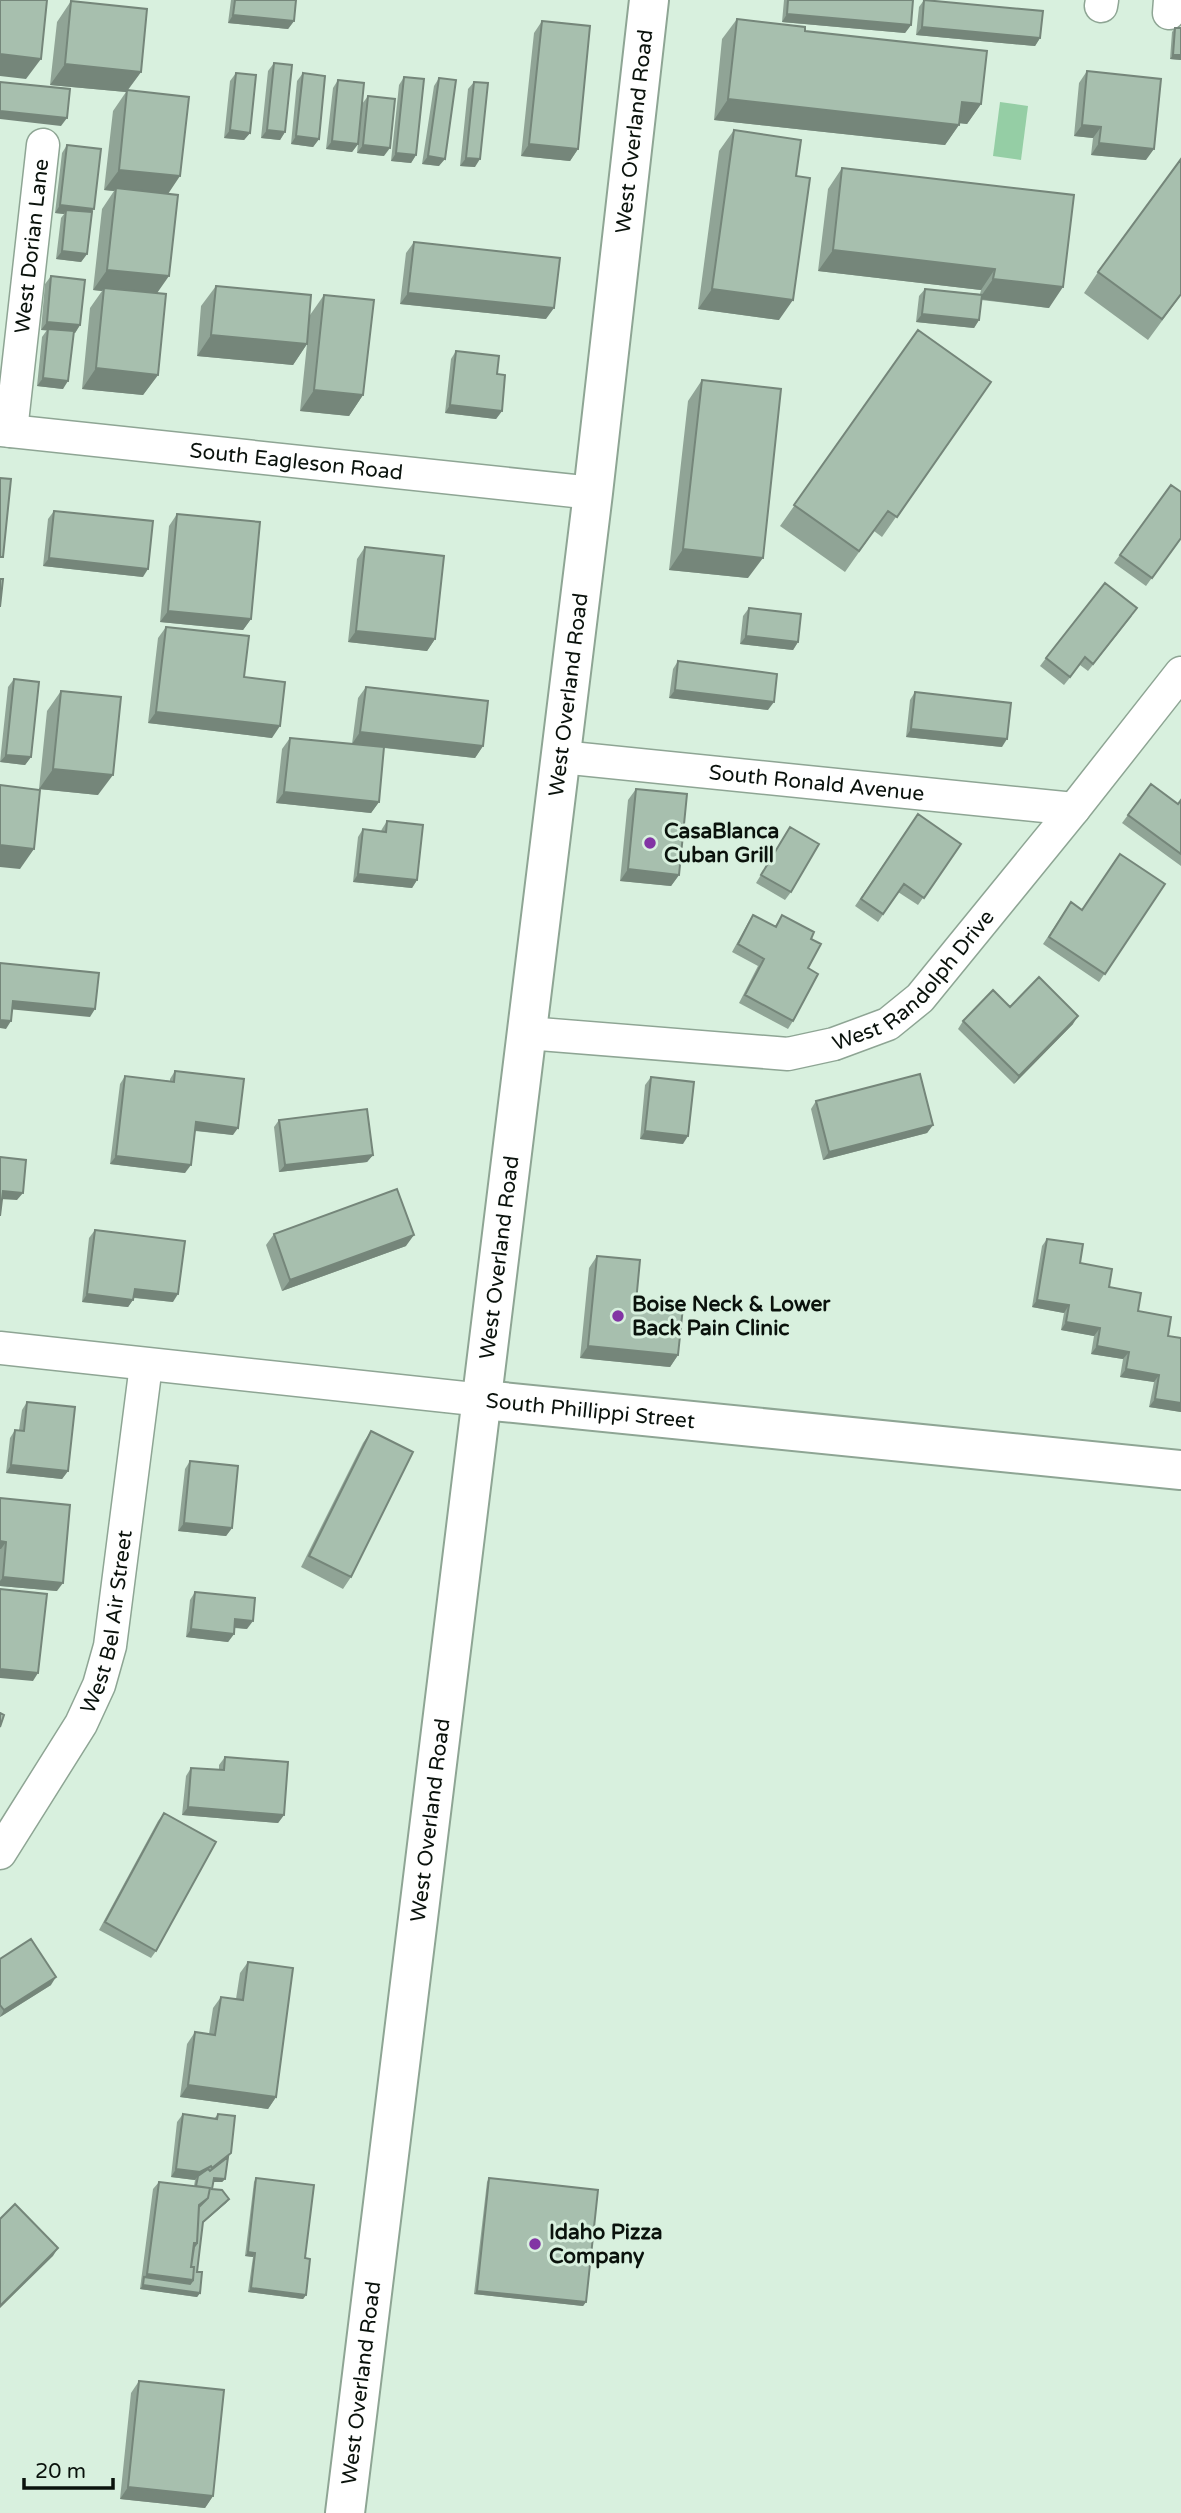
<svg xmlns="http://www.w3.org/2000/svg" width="1181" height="2513" font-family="'Varela Round',sans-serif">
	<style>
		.water { fill: #95cea5 }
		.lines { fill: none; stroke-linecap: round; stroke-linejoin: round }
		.minor-casing { stroke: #8ea594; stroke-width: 35 }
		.tertiary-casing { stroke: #8ea594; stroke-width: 42 }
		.primary-casing { stroke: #8ea594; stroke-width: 42 }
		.minor { stroke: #fff; stroke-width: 32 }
		.tertiary { stroke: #fff; stroke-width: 38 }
		.primary { stroke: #fff; stroke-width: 38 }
		.wall { fill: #90a496 }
		.shaded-wall { fill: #75867a }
		.building { fill: #a7bfae; stroke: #75867a; stroke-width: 2 }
		.poi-dot { fill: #8234a4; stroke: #d8f0de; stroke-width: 2.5 }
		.labels { text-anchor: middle; stroke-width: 6; stroke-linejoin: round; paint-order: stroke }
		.street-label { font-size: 21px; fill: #0a120c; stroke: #d8f0de }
		.poi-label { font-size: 21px; font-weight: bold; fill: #0a120c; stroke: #d8f0de; text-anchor: start }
	</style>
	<rect width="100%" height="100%" fill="#d8f0de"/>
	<path class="water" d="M1000,102l28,4 -7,54 -28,-4z"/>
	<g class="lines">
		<defs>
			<g id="minor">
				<path d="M1101,6l1,-6"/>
				<path d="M1169,13l1,-13"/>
				<path id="s1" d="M0,430l593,63"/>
				<path id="s2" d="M11,431l32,-286"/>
				<path id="s3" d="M561,757l513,52"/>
				<path id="s4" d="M527,1033l261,21 46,-10 54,-20 32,-26 154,-189 107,-136"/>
				<path d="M0,1348l483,52"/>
				<path id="s5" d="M0,1853l81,-129 18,-39 11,-39 36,-281"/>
			</g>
			<g id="tertiary">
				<path id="s6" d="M483,1400l698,70"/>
			</g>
			<g id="primary">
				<path id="s7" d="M345,2513l248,-2020 56,-493"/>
			</g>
		</defs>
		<use href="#minor" class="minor-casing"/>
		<use href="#tertiary" class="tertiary-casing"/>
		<use href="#primary" class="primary-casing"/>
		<use href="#minor" class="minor"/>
		<use href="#tertiary" class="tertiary"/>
		<use href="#primary" class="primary"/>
	</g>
	<path class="wall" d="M231,0h65l-2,21 -6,8 -60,-6z
		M784,0h129l-2,25 -6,8 -123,-11z
		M924,0l116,38 -5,8 -119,-11 3,-28z
		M71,1l70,71 -13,18 40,104 -11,99 1,82 -15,20 -61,-6 8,-81 12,-17 -9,-1 9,-81 12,-18 -10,-1 9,-79 13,-19 -76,-7 7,-63z
		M737,19l244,85 -14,20 -7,-1 -15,22 -231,-25 8,-81z
		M542,21l36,128 -8,12 -49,-5 13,-123z
		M1175,28h6v32l-11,-1 2,-27z
		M274,63l11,69 -5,8 -19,-2 7,-67z
		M1087,71l59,89 -55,-5 2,-17 -19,-2 5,-53z
		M236,73l14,60 -6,7 -20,-2 6,-57z
		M303,73l16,66 -6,8 -22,-3 6,-63z
		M404,77l12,78 -5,8 -20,-2 8,-76z
		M439,78v88l-17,-2 12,-78z
		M338,80l20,64 -6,8 -26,-3 7,-61z
		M474,82l1,85 -15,-1 8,-77z
		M368,96l16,60 -27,-3 5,-49z
		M734,130l45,190 -81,-11 21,-158z
		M67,145l25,67 -5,42 -6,8 -25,-3 5,-41 3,-4 -9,-1 7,-60z
		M842,168l232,27 -25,113 -68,-8 -2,20 -5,8 -58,-6 3,-26 6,-7 55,5 1,-4 -163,-19 10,-82z
		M414,242l132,77 -146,-15 6,-51z
		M1098,272l83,23 -33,45 -64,-47z
		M51,276l29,49 -5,8h-1l-11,56 -26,-3 5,-49 5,-7h-6l4,-46z
		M216,286l94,29 14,-20 39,100 -14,21 -49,-5 7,-67 -14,21 -96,-9 4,-50z
		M918,330l73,52 -109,155 -8,-6 -29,41 -65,-46z
		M456,351l41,23 5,37 -6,8 -51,-6 6,-54z
		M702,380l46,198 -79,-8 19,-169z
		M1171,485l10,53 -35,48 -32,-23z
		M54,511l89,66 -100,-11 5,-47z
		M177,514l74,105 -8,11 -83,-8 9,-96z
		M365,547l70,92 -8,12 -79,-9 9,-83z
		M749,608l49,34 -5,8 -53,-6 3,-28z
		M1132,616l-44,55 -8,-6 -16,20 -24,-19 6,-8z
		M166,627l78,50 28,61 -124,-15 10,-85z
		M678,661l90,49 -99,-12 4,-29z
		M14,679l17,78 -6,8 -25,-3 8,-75z
		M366,687l117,59 -8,12 -91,-10 -5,54 -8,11 -95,-10 6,-54 8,-11 62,6 6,-46z
		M61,691l37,104 -59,-6 8,-78z
		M915,692l87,55 -96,-10 4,-37z
		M1151,784l27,20 3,-4v66l-59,-43z
		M636,789l43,86 -8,11 -51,-5 8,-81z
		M918,814l43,30 -43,61 -20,-13 -20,30 -23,-16z
		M387,821l30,59 -5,8 -59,-6 5,-45 5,-8 18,2 1,-2z
		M790,827l1,65 -6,8 -29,-17z
		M1165,884l-66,98 -56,-38 28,-42 11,8z
		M753,915l22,11 7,-11 29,24 -3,29 -15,53 -5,8 -49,-26 19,-37 -26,-14 16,-29z
		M1010,1007l63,17 -59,60 -56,-55 5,-8z
		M175,1071l58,64 -38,-4 -10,42 -75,-9 10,-80 5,-8 45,5v-2z
		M651,1077l32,67 -43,-5 5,-54z
		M816,1101l117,24 -6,8 -104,27 -12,-51z
		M279,1120l94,35 -6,7 -88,10 -5,-45z
		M95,1230l78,72 -39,-4 -6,9 -46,-5 7,-64z
		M274,1234l132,12 -124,45 -16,-46z
		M1047,1239l33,24 88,73 13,76 -32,-5 5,-25 -34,-5 3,-18 -32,-5 3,-18 -33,-6 3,-17 -32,-6 10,-61z
		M597,1256l39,46 42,53 -8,12 -90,-9 9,-90z
		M27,1402l41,69 -6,8 -56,-6 4,-35 5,-8h4l3,-20z
		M371,1431l-20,146 -8,12 -42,-22 62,-124z
		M190,1461l42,67 -6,8 -48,-5 7,-62z
		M0,1498l57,93 -57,-5z
		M195,1592l52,37 -13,-1v6l-6,8 -42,-5 4,-37z
		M225,1757l59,58 -6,8 -96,-8 4,-39 5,-8 28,2v-5z
		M164,1813l-8,138 -5,7 -52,-28 59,-109z
		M0,1959l51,26 -51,32z
		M248,1962l28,135 -8,12 -88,-12 7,-53 8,-12 14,2 4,-26 8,-11 15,2 4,-26z
		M183,2114l31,5 4,-5 13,39 -3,4 -3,22 -3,3h-9l-1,7 17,10 -3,4 -23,20 -6,49 3,21 -3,4 -57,-8 13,-100 6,-7 35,4 1,-6 -24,-3 6,-55z
		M256,2178l50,117 -3,4 -55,-7 5,-35 -8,-1 9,-74z
		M489,2178l97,124 -3,4 -109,-12 13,-112z
		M139,2381l74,115 -8,12 -85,-9 11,-106z"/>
	<path class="shaded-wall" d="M787,14l124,11 -6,8 -123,-11z
		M233,15l61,6 -6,8 -60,-6z
		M922,27l118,11 -5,8 -119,-11z
		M0,54l41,5 -15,20 -26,-3z
		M1173,55h8v5l-11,-1z
		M65,64l76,8 -15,20 -76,-7z
		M728,99l231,26 -14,20 -231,-25z
		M962,102l19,2 -14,20 -19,-2z
		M0,111l67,7 -6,8 -61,-7z
		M1082,125l19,2 -8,11 -19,-2z
		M230,130l20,3 -6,7 -20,-2z
		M267,130l18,2 -5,8 -19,-2z
		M296,136l23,3 -6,8 -22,-3z
		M332,141l26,3 -6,8 -26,-3z
		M1099,143l55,6 -8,11 -55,-5z
		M529,144l49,5 -8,12 -49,-5z
		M363,145l27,3 -6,8 -27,-3z
		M396,153l20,2 -5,8 -20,-2z
		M428,156l17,3 -6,7 -17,-2z
		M466,158l14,1 -5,8 -15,-1z
		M119,170l61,6 -14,21 -50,-9 -2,3 -10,-1z
		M60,205l34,4 -5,7 -23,-6 -2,4 -9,-1z
		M833,250l162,19 -14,21 -163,-19z
		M62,251l25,3 -6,8 -25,-3z
		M107,270l62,6 -14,20 -51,-8 -2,3 -9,-1z
		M993,279l70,8 -14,21 -70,-9z
		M712,289l81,11 -14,20 -81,-11z
		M408,293l146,15 -8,11 -146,-15z
		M922,314l57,6 -5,8 -58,-6z
		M47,322l33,3 -5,8 -34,-3z
		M211,335l96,9 -14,21 -96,-9z
		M96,368l62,7 -15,20 -61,-6z
		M43,378l25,3 -5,8 -26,-3z
		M314,390l49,5 -14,21 -49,-5z
		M450,405l52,6 -6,8 -51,-6z
		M683,549l80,9 -15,20 -79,-8z
		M49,558l99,11 -5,8 -100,-11z
		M168,611l83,8 -8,11 -83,-8z
		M356,631l79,8 -8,12 -79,-9z
		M746,636l52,6 -5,8 -53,-6z
		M675,690l99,12 -6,8 -99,-12z
		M156,712l124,14 -8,12 -124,-15z
		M911,729l96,10 -5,8 -96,-10z
		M360,732l123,14 -8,12 -123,-14z
		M6,755l25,2 -6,8 -25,-3z
		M53,769l60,6 -15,20 -59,-6z
		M284,792l95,10 -8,11 -95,-10z
		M0,845l34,4 -14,20 -20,-2z
		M628,869l51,6 -8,11 -51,-5z
		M358,874l59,6 -5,8 -59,-6z
		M13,1001l82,8 -5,8 -82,-8z
		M1078,1016l-5,8 -59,60 5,-8z
		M0,1020l11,1 -5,8 -6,-1z
		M196,1122l42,6 -5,7 -43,-5z
		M933,1125l-6,8 -104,27 6,-8z
		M645,1131l43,5 -5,8 -43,-5z
		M373,1155l-6,7 -88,10 6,-7z
		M116,1156l75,9 -6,8 -75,-9z
		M3,1191l20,2 -6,7 -17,-1z
		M414,1235l-8,11 -124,45 8,-11z
		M135,1289l43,5 -5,8 -44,-5z
		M87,1294l46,6 -5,7 -46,-5z
		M1037,1300l32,5 -5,8 -32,-6z
		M1066,1322l34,6 -6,8 -33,-6z
		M588,1346l90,9 -8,12 -90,-9z
		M1097,1346l32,6 -6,7 -32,-5z
		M1126,1369l33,6 -5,7 -34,-5z
		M1155,1399l26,4v9l-32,-5z
		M11,1465l57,6 -6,8 -56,-6z
		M184,1523l48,5 -6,8 -48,-5z
		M0,1541l6,1 -5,7h-1z
		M3,1577l60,6 -6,8 -57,-5v-5z
		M235,1619l18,2 -6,8 -17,-2z
		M191,1629l43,5 -6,8 -42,-5z
		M0,1669l38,4 -5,8 -33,-3z
		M188,1807l96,8 -6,8 -96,-8z
		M56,1977l-5,8 -51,32 4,-7z
		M188,2085l88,12 -8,12 -88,-12z
		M211,2166l-6,7 -7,3 -3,4 -24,-3 5,-8z
		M214,2178l11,1 -3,3h-11z
		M229,2199l-3,4 -26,22 3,-3z
		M58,2248l-5,8 -53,52v-2z
		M248,2252l7,1 -2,4 -8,-1z
		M147,2274l46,6 -6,8 -43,-11 -3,4z
		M143,2285l57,8 -3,4 -57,-8z
		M251,2288l55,7 -3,4 -55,-7z
		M477,2291l109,11 -3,4 -109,-12z
		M128,2487l85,9 -8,12 -85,-9z"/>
	<path class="building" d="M0,0h47l-6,59 -41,-5z
		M235,0h61l-2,21 -61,-6z
		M788,0h125l-2,25 -124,-11z
		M924,0l119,11 -3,27 -118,-11z
		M71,1l76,8 -6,63 -76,-8z
		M737,19l68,8v4l182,20 -6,53 -19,-2 -3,23 -231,-26z
		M542,21l48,5 -12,123 -49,-5z
		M1175,28h6v27h-8z
		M274,63l18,2 -7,67 -18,-2z
		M1087,71l74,8 -7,70 -55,-6 2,-16 -19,-2z
		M236,73l20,2 -6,58 -20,-3z
		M303,73l22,3 -6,63 -23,-3z
		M404,77l20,2 -8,76 -20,-2z
		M439,78l17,2 -11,79 -17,-3z
		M338,80l26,3 -6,61 -26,-3z
		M0,82l70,7 -3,29 -67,-7z
		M474,82l14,1 -8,76 -14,-1z
		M127,90l62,7 -9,79 -61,-6z
		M368,96l27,3 -5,49 -27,-3z
		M734,130l67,10 -5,36 14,2 -17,122 -81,-11z
		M67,145l34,4 -7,60 -34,-4z
		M1181,159v135l-19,25 -64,-47z
		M842,168l232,27 -11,92 -70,-8 2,-10 -162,-19z
		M116,188l62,7 -9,81 -62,-6z
		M66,210l26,2 -5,42 -25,-3z
		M414,242l146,16 -6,50 -146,-15z
		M51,276l34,4 -5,45 -33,-3z
		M216,286l95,9 -4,49 -96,-9z
		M104,288l62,6 -8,81 -62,-7z
		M925,289l57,6 -3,25 -57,-6z
		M324,295l50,5 -11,95 -49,-5z
		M48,329l26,2 -6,50 -25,-3z
		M918,330l73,52 -94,135 -9,-6 -29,40 -65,-46z
		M456,351l43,5 -2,18 8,1 -3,36 -52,-6z
		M702,380l79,9 -18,169 -80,-9z
		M0,478l11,1 -8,78h-3z
		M1171,485l10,7v46l-29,40 -32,-23z
		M54,511l99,10 -5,48 -99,-11z
		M177,514l83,8 -9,97 -83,-8z
		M365,547l79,9 -9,83 -79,-8z
		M0,579h3l-3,28z
		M1105,583l32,25 -44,56 -8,-7 -15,20 -24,-19z
		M749,608l52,6 -3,28 -52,-6z
		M166,627l83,9 -5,41 41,5 -5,44 -124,-14z
		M678,661l99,13 -3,28 -99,-12z
		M14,679l25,3 -8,75 -25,-2z
		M366,687l122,14 -5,45 -123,-14z
		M61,691l60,6 -8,78 -60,-6z
		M915,692l96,11 -4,36 -96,-10z
		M290,738l94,9 -5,55 -95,-10z
		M1151,784l27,20 3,-4v54l-53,-39z
		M0,785l40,5 -6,59 -34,-4z
		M636,789l51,5 -8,81 -51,-6z
		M918,814l43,30 -37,54 -20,-14 -21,30 -22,-15z
		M387,821l36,4 -6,55 -59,-6 5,-45 23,3z
		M790,827l29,17 -28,48 -30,-17z
		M1120,854l45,30 -60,90 -56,-37 22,-35 11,8z
		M753,915l23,12 6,-12 32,17 -3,7 10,5 -13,24 10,6 -25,47 -48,-26 19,-36 -26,-15z
		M0,963l99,10 -4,36 -82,-8 -2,20 -11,-1z
		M1039,977l39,39 -59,60 -56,-55 30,-31 17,17z
		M175,1071l69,8 -6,49 -42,-6 -5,43 -75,-9 9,-80 49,6z
		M920,1074l13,51 -104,27 -13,-51z
		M651,1077l43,5 -6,54 -43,-5z
		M367,1109l6,46 -88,10 -6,-45z
		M0,1157l26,3 -3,33 -20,-2 -3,25z
		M397,1189l17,46 -124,45 -16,-46z
		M95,1230l90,11 -7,53 -43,-5 -2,11 -46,-6z
		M1047,1239l36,5 -3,19 32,6 -3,18 32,6 -3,18 33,6 -3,19 13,2v65l-26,-4 4,-24 -33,-6 3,-17 -32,-6 3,-18 -34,-6 3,-17 -32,-5z
		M597,1256l43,4 -4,42 47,5 -5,48 -90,-9z
		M27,1402l48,5 -7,64 -57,-6 4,-35 9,1z
		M371,1431l42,21 -62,125 -42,-21z
		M190,1461l48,5 -6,62 -48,-5z
		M0,1498l70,7 -7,78 -60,-6 3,-35 -6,-1z
		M0,1589l47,5 -9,79 -38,-4z
		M195,1592l60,6 -2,23 -18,-2 -1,15 -43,-5z
		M0,1713l4,2 -4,12z
		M225,1757l63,5 -4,53 -96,-8 3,-39 33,2z
		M164,1813l52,29 -60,109 -51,-29z
		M31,1939l25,38 -52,33 -4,-5v-46z
		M248,1962l45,6 -17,129 -88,-12 7,-53 20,3 6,-38 22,3z
		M183,2114l34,5 1,-5 17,2 -4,37 -19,15 -1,-2 -11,6 -24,-3z
		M228,2157l-3,22 -11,-1 -2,11 10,1 7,9 -26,23 -6,50h5l-2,21 -57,-8 1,-8 46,7 3,-4 1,-13h-3l3,-20 3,-4 2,-36 9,-9 2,-10 -14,-2 2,-10 10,-7 2,2z
		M256,2178l58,7 -9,73 5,1 -4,36 -55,-7 4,-35 -7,-1z
		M489,2178l109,12 -12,112 -109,-11z
		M159,2182l51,6 -2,10 -9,7 -2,38h-3l-3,24h3l-1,13 -46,-6z
		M15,2204l43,44 -58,58v-87z
		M139,2381l85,9 -11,106 -85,-9z"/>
	<g class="poi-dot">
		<circle cx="650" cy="843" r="7"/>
		<circle cx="618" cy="1316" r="7"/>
		<circle cx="535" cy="2244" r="7"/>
	</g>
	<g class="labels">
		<g class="street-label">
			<text dy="7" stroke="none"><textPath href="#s7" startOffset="2399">West Overland Road</textPath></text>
			<text dy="7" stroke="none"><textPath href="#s2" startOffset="186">West Dorian Lane</textPath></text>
			<text dy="7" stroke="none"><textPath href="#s1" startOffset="298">South Eagleson Road</textPath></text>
			<text dy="7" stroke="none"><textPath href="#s7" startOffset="1832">West Overland Road</textPath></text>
			<text dy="7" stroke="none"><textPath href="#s3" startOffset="257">South Ronald Avenue</textPath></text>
			<text dy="7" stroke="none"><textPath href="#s4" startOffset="413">West Randolph Drive</textPath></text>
			<text dy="7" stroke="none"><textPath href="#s7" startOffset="1265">West Overland Road</textPath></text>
			<text dy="7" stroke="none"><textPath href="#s6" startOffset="108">South Phillippi Street</textPath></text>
			<text dy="7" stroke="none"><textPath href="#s5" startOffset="259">West Bel Air Street</textPath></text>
			<text dy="7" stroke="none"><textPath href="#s7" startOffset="698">West Overland Road</textPath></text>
			<text dy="7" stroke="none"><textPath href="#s7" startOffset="131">West Overland Road</textPath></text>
		</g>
		<g class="poi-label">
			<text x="664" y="838">CasaBlanca<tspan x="664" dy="24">Cuban Grill</tspan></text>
			<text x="632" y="1311">Boise Neck &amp; Lower<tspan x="632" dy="24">Back Pain Clinic</tspan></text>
			<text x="549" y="2239">Idaho Pizza<tspan x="549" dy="24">Company</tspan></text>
		</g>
	</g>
	<path d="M24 2478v10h89v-10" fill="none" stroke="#0a120c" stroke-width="3.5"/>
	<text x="35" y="2478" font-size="21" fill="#0a120c" stroke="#d8f0de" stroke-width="5" paint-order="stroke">20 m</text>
</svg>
